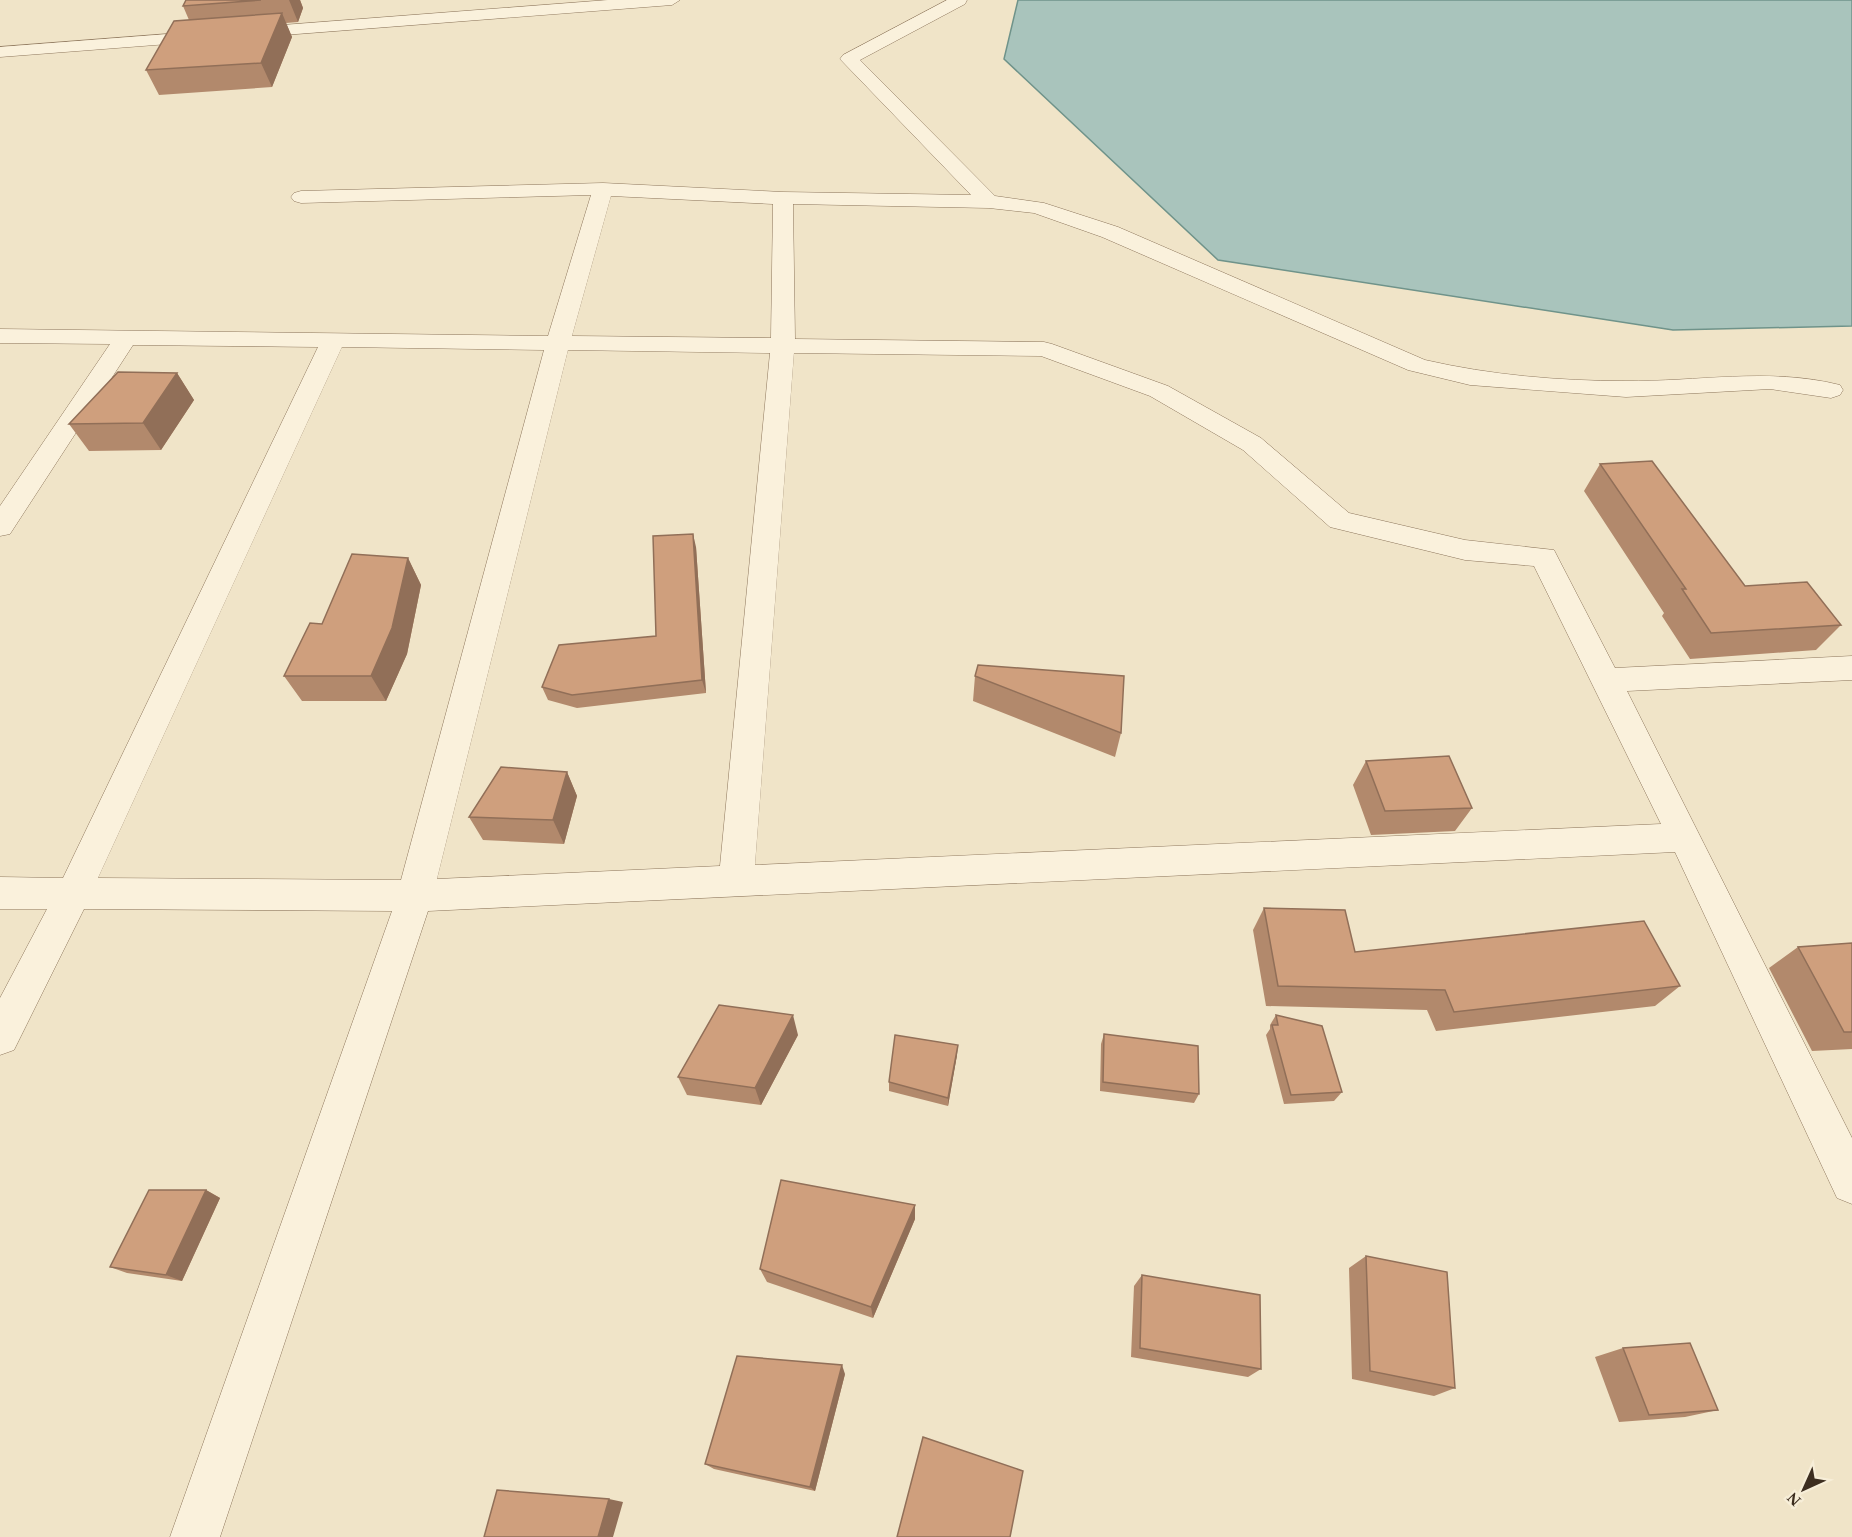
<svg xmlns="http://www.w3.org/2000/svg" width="1852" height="1537" font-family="Georgia,serif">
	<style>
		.water { fill: #a9c4bc; stroke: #6f938a; stroke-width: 1.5 }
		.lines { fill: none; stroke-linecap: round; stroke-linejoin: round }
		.minor-casing { stroke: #8d765c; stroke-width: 1 }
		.minor { fill: #faf1dc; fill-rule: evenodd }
		.wall { fill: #b2896c }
		.shaded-wall { fill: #916f58 }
		.building { fill: #cf9f7d; stroke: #916f58; stroke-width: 1.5 }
	</style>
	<rect width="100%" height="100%" fill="#f0e4c8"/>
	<path class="water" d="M1018,0h834v326l-179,4 -455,-70 -214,-201z"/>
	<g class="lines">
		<defs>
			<path id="minor" d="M608,0h72l-8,5 -672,52v-10z
				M947,0h20l-2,4 -105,56 135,136 49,7 74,24 307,133c65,15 134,21 200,21 72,1 144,-14 215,4l3,5 -3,5 -9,3 -61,-9 -144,8 -156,-12 -62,-15 -306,-133 -68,-24 -45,-5 -196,-4 2,135 249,3 8,2 116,42 93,52 88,75 116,27 89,10 61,118 237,-12v24l-225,11 225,447v66l-15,-6 -162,-346 -1247,59 -208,626h-50l222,-626 -308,-2 -70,141 -14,5v-57l47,-89h-47v-32l63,1 255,-531 -185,-2 -123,189 -10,2v-30l110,-162 -110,-1v-14l548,7 43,-141 -290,8 -7,-2 -3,-4 3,-4 7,-2 302,-8 180,9 188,3 -131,-136 3,-4zM611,196l162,8 -2,134 -199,-2zM342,347l202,3 -143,530 -303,-2zM568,350l202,3 -50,513 -283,13zM794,353l247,3 109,40 93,54 87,77 135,33 69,6 127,258 -906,41z"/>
		</defs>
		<use href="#minor" class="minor-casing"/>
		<use href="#minor" class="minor"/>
	</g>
	<path class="wall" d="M186,0h114l3,8 -5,14 -12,1 6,14 -20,50 -113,8 -13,-25 43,-50 -6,-14z
		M177,373l17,27 -33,50 -72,1 -20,-27z
		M1600,464l145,122 96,39 -25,25 -126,9 -28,-43 2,-3 -80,-122z
		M696,547l10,146 -129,15 -29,-8 -6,-13 114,-51z
		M408,558l13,27 -14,69 -21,47h-84l-18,-25z
		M975,676l146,57 -6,24 -142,-56z
		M1366,761l106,47 -17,23 -84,4 -18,-50z
		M567,772l10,24 -13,48 -81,-4 -14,-23z
		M1264,908l91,44 325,34 -25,20 -219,25 -9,-21 -161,-4 -13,-76z
		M1852,943v106l-40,2 -43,-83 29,-21z
		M1276,1015l66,77 -8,9 -50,3 -18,-69 4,-6v-4z
		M1104,1034l95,60 -5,9 -94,-12 1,-47z
		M798,1035l-37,70 -74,-10 -9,-18z
		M957,1055l-9,51 -59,-15v-9z
		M206,1190l14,8 -38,83 -55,-8 -17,-6z
		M915,1205v14l-42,99 -106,-36 -7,-13z
		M1366,1256l89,132 -21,8 -82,-17 -3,-111z
		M1142,1275l119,94 -13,8 -117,-20 3,-71z
		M1623,1348l95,62 -33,7 -66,5 -24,-65z
		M845,1374l-30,117 -101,-22 -9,-5z"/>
	<path class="shaded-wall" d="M289,0h11l3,8 -5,14z
		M282,13l10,24 -20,50 -11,-24z
		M177,373l17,27 -33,50 -18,-27z
		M693,534l3,13 10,146 -4,-13z
		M408,558l13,27 -14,69 -21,47 -15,-25z
		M567,772l10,24 -13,48 -11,-24z
		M793,1015l5,20 -37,70 -6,-17z
		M958,1045l-1,10 -9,51v-8z
		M206,1190l14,8 -38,83 -16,-6z
		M915,1205v14l-42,99 -2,-11z
		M842,1365l3,9 -30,117 -5,-4z
		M609,1499l14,3 -10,35h-15z"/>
	<path class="building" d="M186,0h75l-78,6z
		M282,13l-21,50 -115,7 28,-49z
		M118,372l59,1 -34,50 -74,1z
		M1652,461l93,125 62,-4 34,43 -130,8 -29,-44h4l-86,-125z
		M693,534l9,146 -130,15 -30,-8 17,-42 97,-9 -3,-100z
		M352,554l56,4 -16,70 -21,48h-87l26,-53 12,1z
		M978,665l146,11 -3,57 -146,-57z
		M1449,756l23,52 -87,3 -19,-50z
		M501,767l66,5 -14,48 -84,-3z
		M1264,908l81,2 10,42 289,-31 36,65 -226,26 -9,-22 -167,-4z
		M1852,943v89h-8l-46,-85z
		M719,1005l74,10 -38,73 -77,-11z
		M1276,1015l46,11 20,66 -51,3 -19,-70h6z
		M1104,1034l94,12 1,48 -96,-12z
		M895,1035l63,10 -10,53 -59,-16z
		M781,1180l134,25 -44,102 -111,-38z
		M149,1190h57l-40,85 -56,-8z
		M1366,1256l81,16 8,116 -85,-17z
		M1142,1275l118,20 1,74 -121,-21z
		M1690,1343l28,67 -69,5 -26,-67z
		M737,1356l105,9 -32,122 -105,-23z
		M923,1437l100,34 -13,66h-113z
		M497,1490l112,9 -11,38h-114z"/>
	<g transform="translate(1804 1489) rotate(225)" stroke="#f7eed8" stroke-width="4.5" paint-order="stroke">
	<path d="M0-4.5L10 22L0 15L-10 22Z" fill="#3d2e20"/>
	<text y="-9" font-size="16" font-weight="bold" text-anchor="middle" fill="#3d2e20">N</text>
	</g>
</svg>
